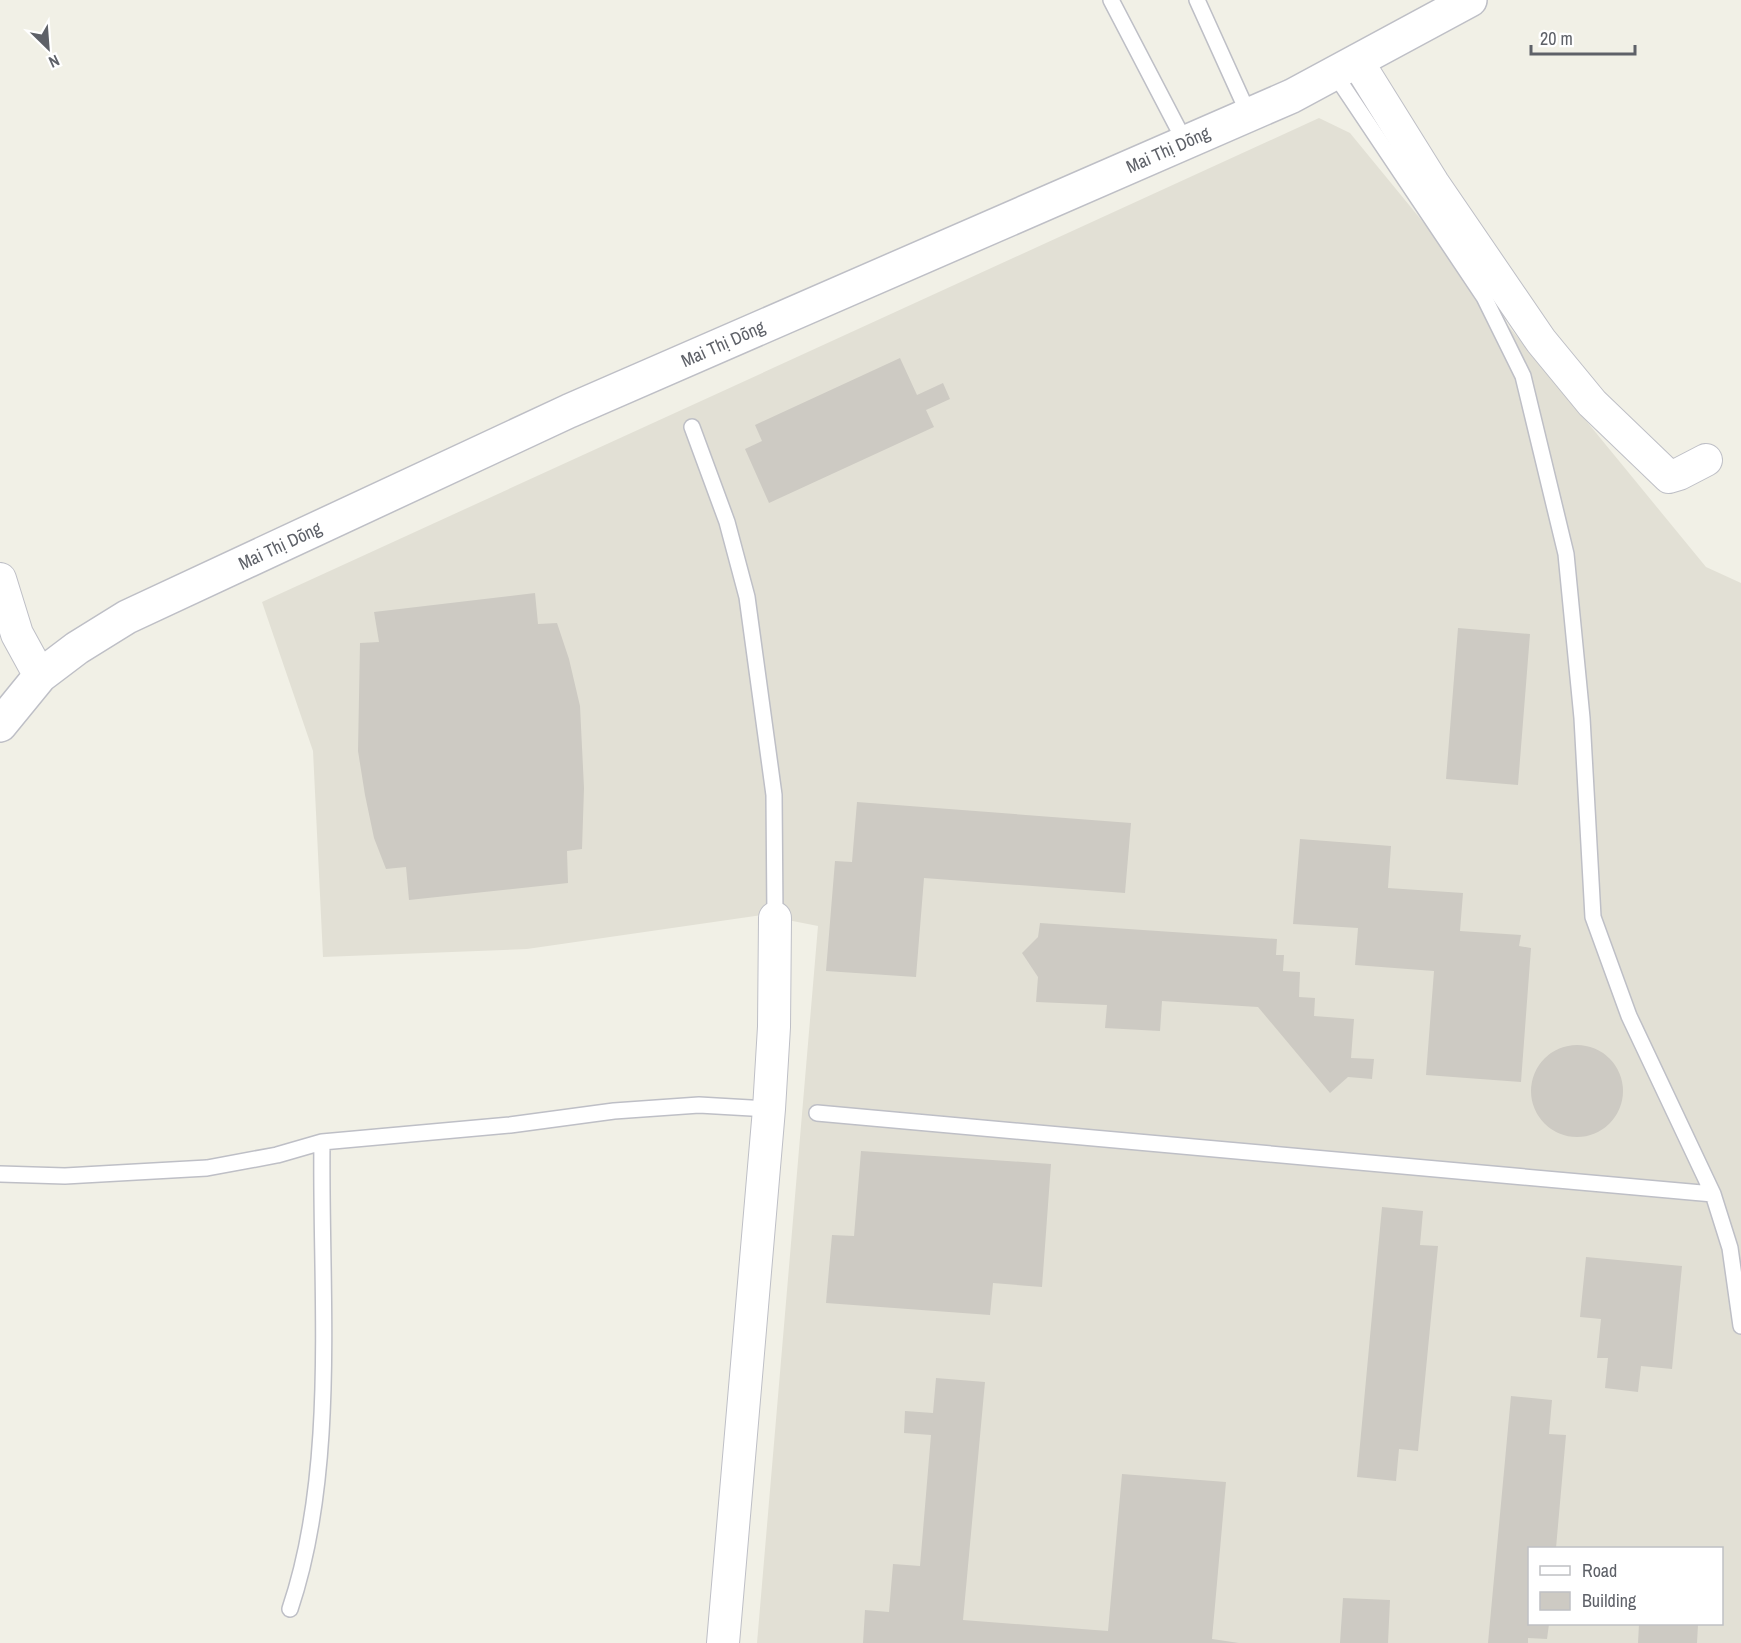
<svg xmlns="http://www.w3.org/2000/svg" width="1741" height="1643" font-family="'Archivo Narrow',sans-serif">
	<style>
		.education { fill: #e2e0d5; fill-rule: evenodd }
		.building { fill: #cdcac3 }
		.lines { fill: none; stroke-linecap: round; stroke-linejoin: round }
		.service-casing { stroke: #bebfc6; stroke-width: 18 }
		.minor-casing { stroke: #bebfc6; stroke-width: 34 }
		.tertiary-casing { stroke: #bebfc6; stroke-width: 36 }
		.service { stroke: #fff; stroke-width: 15 }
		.minor { stroke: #fff; stroke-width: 32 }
		.tertiary { stroke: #fff; stroke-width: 33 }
		.labels { text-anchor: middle; stroke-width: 4.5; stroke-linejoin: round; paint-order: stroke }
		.street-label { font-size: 18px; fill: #5e6168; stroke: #fff }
	</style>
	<rect width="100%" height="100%" fill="#f1f0e6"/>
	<path class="education" d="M1319,118l31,15 356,434 35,16v1060h-984l61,-717 -56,-11 -235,34 -204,8 -10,-206 -51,-149zM1530,1548h192v76h-192z"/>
	<path class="building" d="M900,358l17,37 26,-12 7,16 -24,11 8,17 -165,76 -24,-54 17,-8 -7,-16z
		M535,593l3,31 19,-1 12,36 11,47 4,82 -2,61 -15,2 1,32 -159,17 -3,-33 -20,2 -12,-31 -9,-43 -7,-44 2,-108 19,-1 -5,-30z
		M1458,628l72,6 -12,151 -72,-6z
		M857,802l274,21 -6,70 -201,-15 -8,99 -90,-6 9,-110 17,1z
		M1300,839l91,7 -3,42 75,5 -3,38 61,4 -2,11 12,2 -10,134 -95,-7 8,-104 -79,-6 3,-37 -65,-4z
		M1040,923l237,16 -1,16h8l-1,16 17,1 -1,25 16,1 -1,18 40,3 -3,39 23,1 -2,20 -24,-2 -18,16 -72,-86 -96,-6 -2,30 -55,-3 2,-23 -71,-3 2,-25 -16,-24 16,-16z
		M1531 1091a46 46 0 1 1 92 0a46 46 0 1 1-92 0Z
		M861,1151l190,13 -9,123 -49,-4 -3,32 -164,-12 6,-68 22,1z
		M1382,1207l41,4 -3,34 18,1 -20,205 -19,-2 -3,32 -39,-4z
		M1586,1257l96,9 -10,103 -31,-3 -3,26 -33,-4 3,-30h-11l4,-39 -21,-2z
		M936,1378l49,4 -22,238 145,11 14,-157 104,8 -14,157 27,4h-376l2,-33 24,2 4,-48 27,2 11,-131 -27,-2 1,-22 28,2z
		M1511,1396l41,4 -3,34 17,1 -10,113h-26v76h19l-2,15 -19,-1v5h-40z
		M1343,1598l47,2 -2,43h-48z
		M1639,1624l59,1 -1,18h-59z"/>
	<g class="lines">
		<defs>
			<path id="service" d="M1111,0l74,142
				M1197,0l52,115
				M1334,73l150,224 39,79 43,178 16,164 11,199 36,99 84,178 17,54 11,78
				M692,427l35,95 20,75 27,198 1,123
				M817,1113l896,81
				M0,1174l65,2 142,-8 70,-13 45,-13 188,-17 104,-14 85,-6 70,4
				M290,1609c48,-142 30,-318 32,-467"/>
			<path id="minor" d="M1357,61l76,122 108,158 51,62 77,74 10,-3 27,-14
				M0,579l17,55 23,42
				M723,1643l46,-534 5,-82 1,-109"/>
			<path id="tertiary" d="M0,725l40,-49 37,-28 50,-31 442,-206 723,-315 178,-96"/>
		</defs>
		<use href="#service" class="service-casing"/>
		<use href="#minor" class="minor-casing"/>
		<use href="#tertiary" class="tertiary-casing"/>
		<use href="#service" class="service"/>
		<use href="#minor" class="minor"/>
		<use href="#tertiary" class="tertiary"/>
	</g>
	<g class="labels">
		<g class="street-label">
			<text transform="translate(1168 150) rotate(-24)" y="6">Mai Thị Dõng</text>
			<text transform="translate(723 344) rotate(-24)" y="6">Mai Thị Dõng</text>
			<text transform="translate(280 546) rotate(-25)" y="6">Mai Thị Dõng</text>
		</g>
	</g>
	<rect x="1528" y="1547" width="195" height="78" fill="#ffffff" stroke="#bfc0c3" stroke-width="1.5"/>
	<rect x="1540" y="1566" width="30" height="9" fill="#ffffff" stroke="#bfc0c3" stroke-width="1.5"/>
	<text x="1582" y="1577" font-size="18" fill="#5e6168">Road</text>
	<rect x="1540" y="1592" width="30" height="18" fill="#cdcac3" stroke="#bfc0c3" stroke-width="1.5"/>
	<text x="1582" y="1607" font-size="18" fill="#5e6168">Building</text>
	<g transform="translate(48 48) rotate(155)" stroke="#ffffff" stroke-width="4.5" paint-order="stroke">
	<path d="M0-4.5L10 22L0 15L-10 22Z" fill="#5e6168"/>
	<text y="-9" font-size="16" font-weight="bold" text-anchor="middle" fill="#5e6168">N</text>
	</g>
	<path d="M1531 45v9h104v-9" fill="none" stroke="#5e6168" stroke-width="3"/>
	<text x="1540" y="45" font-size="18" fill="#5e6168" stroke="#ffffff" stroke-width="4.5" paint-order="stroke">20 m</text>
</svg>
